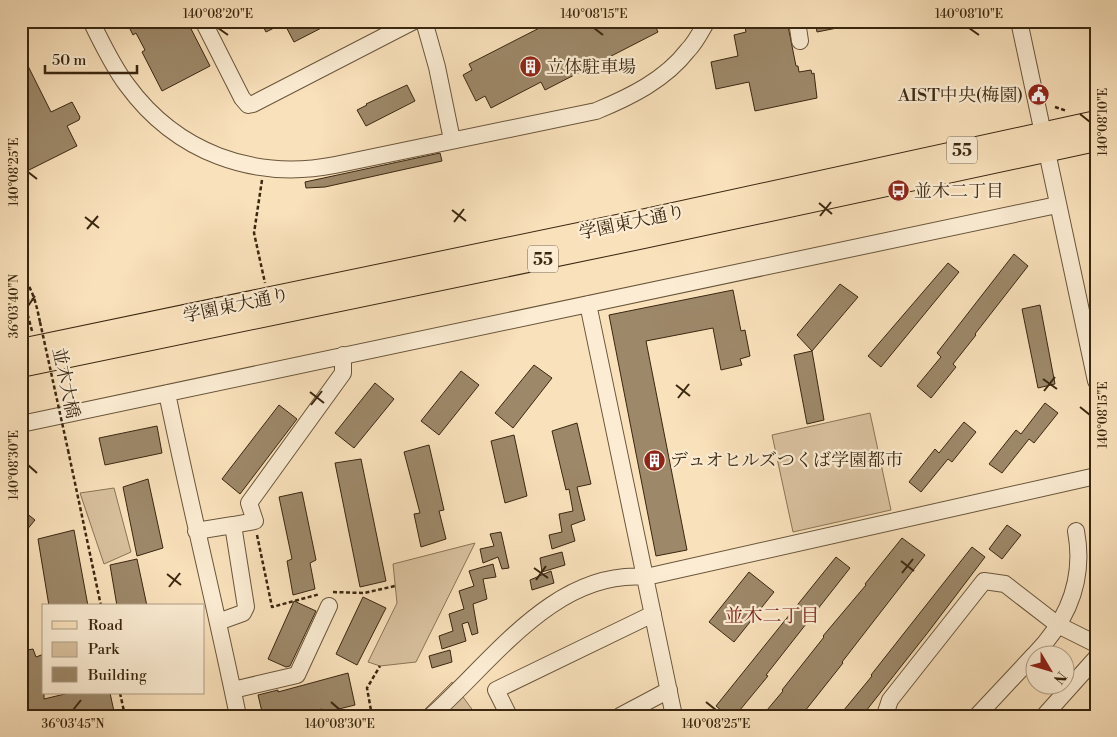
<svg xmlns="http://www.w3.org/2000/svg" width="1117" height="737" font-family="'Libre Bodoni','Noto Serif JP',serif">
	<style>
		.green { fill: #d9c19e; stroke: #8a7457 }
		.building { fill: #9d8869; stroke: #3a2710 }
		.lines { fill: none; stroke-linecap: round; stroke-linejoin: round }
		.minor-casing { stroke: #6a563b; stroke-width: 18 }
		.major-casing { stroke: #3a2710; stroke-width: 22 }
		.path { stroke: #3a2710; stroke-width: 2.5; stroke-dasharray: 4 2.5; stroke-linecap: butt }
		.minor { stroke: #fbecd3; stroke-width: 16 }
		.major { stroke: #f9e1bb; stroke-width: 20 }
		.path-bridge { stroke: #3a2710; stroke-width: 2.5; stroke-dasharray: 4 2.5; stroke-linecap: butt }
		.ticks { fill: none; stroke: #3a2710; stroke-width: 2 }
		.labels { text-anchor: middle; stroke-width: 4.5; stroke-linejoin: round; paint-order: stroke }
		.shield { fill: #fbecd3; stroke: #74624a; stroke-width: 1 }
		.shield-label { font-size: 16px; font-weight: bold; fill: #3a2710 }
		.poi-label { font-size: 18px; fill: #3a2710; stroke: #fbecd3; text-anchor: start }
		.street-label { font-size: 18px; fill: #3a2710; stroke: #fbecd3 }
		.neighbourhood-label { font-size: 19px; fill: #7a1f14; stroke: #fbecd3 }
		.neatline { fill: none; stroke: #3a2710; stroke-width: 2 }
		.ticks-label { font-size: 12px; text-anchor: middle; fill: #3a2710 }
	</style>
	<rect width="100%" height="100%" fill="#f9e1bb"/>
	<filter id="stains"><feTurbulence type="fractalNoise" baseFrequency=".004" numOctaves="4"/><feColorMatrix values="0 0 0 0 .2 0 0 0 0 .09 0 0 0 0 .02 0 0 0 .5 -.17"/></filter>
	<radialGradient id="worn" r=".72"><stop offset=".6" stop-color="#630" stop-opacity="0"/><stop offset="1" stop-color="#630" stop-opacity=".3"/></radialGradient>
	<path class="green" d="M870,413l21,97 -98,22 -21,-97z
		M114,488l17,64 -27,12 -24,-71z
		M475,543l-59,119 -36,4 -12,-4 29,-59 -4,-39z
		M452,682l25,34h-59z"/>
	<path class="building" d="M126,21h61l23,45 -48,25 -20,-39 3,-2 -9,-17 -3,2z
		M260,21h75l-41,21 -10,-19 -18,9z
		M553,21h100l5,11 -113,58 -4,-8 -50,26 -6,-12 -9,5 -13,-26 9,-5 -3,-6z
		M744,21h43l9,45h2l1,6 12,-2 1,4 2,-1 3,25 -62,13 -6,-29 -33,7 -5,-27 27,-6 -4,-21 12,-3z
		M815,21h32v5l-30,6z
		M21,52l30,60 21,-10 8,15 -1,3 -12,6 10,20 -56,28z
		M407,85l8,16 -49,25 -9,-16 10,-5 -1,-1z
		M440,153l2,8 -117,26 -19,1 -1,-6z
		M1014,254l14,12 -53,68 1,1 -23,29 3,3 -25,31 -14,-12 24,-29 -4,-4z
		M948,263l11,9 -78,95 -13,-11z
		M840,284l18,13 -46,54 -15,-16z
		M733,290l8,41 4,-1 5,26 -10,3 2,6 -21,5 -8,-42 -67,13 41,209 -31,6 -47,-241z
		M1040,305l15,79 -17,4 -16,-79z
		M812,351l12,69 -17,4 -13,-69z
		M534,365l18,13 -39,50 -18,-15z
		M461,371l18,14 -40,50 -18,-14z
		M375,383l19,16 -40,49 -19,-15z
		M1045,403l13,10 -24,30 -5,-4 -27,34 -13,-9 27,-34 5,4z
		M279,405l18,14 -57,75 -18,-15z
		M964,422l12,10 -24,30 -4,-3 -27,33 -12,-10 26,-33 4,4z
		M577,423l14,61 -14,3 8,33 -14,5 4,16 -23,8 -3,-14 13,-3 -3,-18 14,-3 -4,-22 -3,1 -14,-59z
		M157,426l5,27 -57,12 -6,-27z
		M514,435l13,61 -22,7 -14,-62z
		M429,445l15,65 -5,1 7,28 -25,8 -7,-33 6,-1 -16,-61z
		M361,459l25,122 -26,6 -25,-124z
		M148,479l15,69 -26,8 -14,-69z
		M302,492l14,68 -6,3 5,26 -22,6 -6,-34 5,-2 -13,-62z
		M21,509l14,11 -14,17z
		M1007,525l14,10 -19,24 -13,-10z
		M74,530l14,76h-39l-11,-67z
		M501,532l8,36 -7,1 -4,-12 -15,6 -3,-14 14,-3 -4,-12z
		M902,538l23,17 -83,107 1,1 -42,53h-39l21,-25 -1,-1 42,-53 -1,-1 43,-51 -1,-1z
		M972,547l13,10 -56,74 -67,85h-23l33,-40 -1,-1z
		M562,552l3,13 -23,7 -2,-14z
		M836,557l14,11 -84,107 2,1 -33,40h-7l-12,-10z
		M137,559l10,47h-30l-7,-41z
		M493,564l3,13 -13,2 4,20 -14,5 5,29 -6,2 -4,-13 -6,2 4,17 -24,8 -3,-13 14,-5 -4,-17 15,-5 -5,-18 15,-5 -5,-15z
		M551,571l3,12 -22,7 -2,-10z
		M749,572l25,20 -40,50 -25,-20z
		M363,597l23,11 -29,57 -21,-11z
		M294,601l22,10 -26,55 -4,1 -18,-8z
		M33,649l3,8 8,-3v45l25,-6h41l5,23h-94v-65z
		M450,650l2,12 -20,6 -3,-12z
		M348,673l7,32 -32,8 -1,-4 -27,7h-32l-5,-21 20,-5v2z"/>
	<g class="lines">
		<defs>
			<path id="minor" d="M91,21c11,22 21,44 36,64 49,67 126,96 208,80l261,-54c34,-14 69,-31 92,-61 8,-8 13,-19 19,-29
				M203,21l39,77 6,7 5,-1 161,-83
				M424,21l13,46 15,73
				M797,21l3,20
				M1019,21l77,360
				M588,304l86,412
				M167,393c22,108 49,215 71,323
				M21,424l1036,-219
				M233,525l22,-4 -6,-18 94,-130v-18
				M196,531l37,-6 13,82 -3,6 -25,9
				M1035,654c33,-34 50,-75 41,-123
				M233,690l64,-15 32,-69
				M431,716c61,-54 124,-147 215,-139l450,-101
				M509,716l-13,-26 157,-76
				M620,716l49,-26
				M886,716v-4l4,-12 94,-119 21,3 53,41 38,19
				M977,716l57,-61
				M1044,716l52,-58"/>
			<path id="major" d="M21,349l620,-129 455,-99
				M21,367l623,-129 452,-97"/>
		</defs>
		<use href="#minor" class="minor-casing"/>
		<use href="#major" class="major-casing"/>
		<path class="path" d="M1055,107l12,4
			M262,180l-8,53 11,50
			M21,277c12,9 16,31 19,45
			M32,331l-8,-30 10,-2
			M68,450l33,156
			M257,535l15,72 48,-13
			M333,592l31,1 31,-7
			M120,693l5,23
			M372,716l-5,-28 13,-22"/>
		<use href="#minor" class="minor"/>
		<use href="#major" class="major"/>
		<path class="path-bridge" d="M40,322l28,128"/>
	</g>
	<path class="ticks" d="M218,28l10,7M594,28l9,7M969,28l10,7M1080,114l10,8M28,172l9,7M819,203l13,11M452,210l14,11M820,216l11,-14M85,217l14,11M454,222l10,-13M87,229l11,-13M28,306l7,-10M1043,379l14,10M676,385l14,11M1044,391l11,-14M310,392l14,11M678,398l11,-14M311,405l11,-14M1080,407l10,8M28,465l9,8M901,561l13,10M534,568l14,10M902,573l11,-14M167,574l14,11M536,580l10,-14M169,587l11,-14M331,702l9,8M706,702l10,8M73,710l8,-10"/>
	<defs>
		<symbol id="building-disc" viewBox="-11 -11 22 22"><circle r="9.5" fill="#8f2418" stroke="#fbecd3"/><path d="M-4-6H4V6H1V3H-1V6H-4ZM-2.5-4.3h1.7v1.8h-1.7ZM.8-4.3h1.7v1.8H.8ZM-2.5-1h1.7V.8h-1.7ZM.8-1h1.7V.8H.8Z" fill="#fff"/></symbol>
		<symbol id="civic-disc" viewBox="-11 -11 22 22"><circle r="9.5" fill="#8f2418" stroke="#fbecd3"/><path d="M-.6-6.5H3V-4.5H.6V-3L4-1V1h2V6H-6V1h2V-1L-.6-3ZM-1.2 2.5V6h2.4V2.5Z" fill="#fff"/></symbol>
		<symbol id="bus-disc" viewBox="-11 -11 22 22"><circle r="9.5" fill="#8f2418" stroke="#fbecd3"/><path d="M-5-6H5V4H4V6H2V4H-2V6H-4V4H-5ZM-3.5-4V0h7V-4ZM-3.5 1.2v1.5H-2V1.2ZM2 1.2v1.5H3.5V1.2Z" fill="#fff"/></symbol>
	</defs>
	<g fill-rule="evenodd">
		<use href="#building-disc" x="518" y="54" width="25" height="25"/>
		<use href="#civic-disc" x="1026" y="82" width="25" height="25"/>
		<use href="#bus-disc" x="886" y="178" width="25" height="25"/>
		<use href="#building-disc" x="642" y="448" width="25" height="25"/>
	</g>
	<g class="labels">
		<g class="shield">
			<rect x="947" y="136.5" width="30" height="27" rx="4"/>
			<rect x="528" y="245.5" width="30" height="27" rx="4"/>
		</g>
		<g class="shield-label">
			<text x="962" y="156">55</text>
			<text x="543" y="265">55</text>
		</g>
		<g class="poi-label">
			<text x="546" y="73">立体駐車場</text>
			<text x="1023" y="101" text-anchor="end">AIST中央(梅園)</text>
			<text x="914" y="197">並木二丁目</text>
			<text x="670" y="466">デュオヒルズつくば学園都市</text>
		</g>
		<g class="street-label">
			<text transform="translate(632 222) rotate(-12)" y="6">学園東大通り</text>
			<text transform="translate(236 305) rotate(-12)" y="6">学園東大通り</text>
			<text transform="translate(66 383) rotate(78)" y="6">並木大橋</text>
		</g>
		<g class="neighbourhood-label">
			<text x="772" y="622">並木二丁目</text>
		</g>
	</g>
	<rect width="1117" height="737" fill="none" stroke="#f9e1bb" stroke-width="55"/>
	<rect x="42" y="604" width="162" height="90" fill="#fbecd3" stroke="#ae9d85"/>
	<rect x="52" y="621" width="25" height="8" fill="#f9e1bb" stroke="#ae9d85"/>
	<text x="88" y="630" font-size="15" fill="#3a2710">Road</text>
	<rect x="52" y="642" width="25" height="15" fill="#d9c19e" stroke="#ae9d85"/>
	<text x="88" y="654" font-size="15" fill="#3a2710">Park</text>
	<rect x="52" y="667" width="25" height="15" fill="#9d8869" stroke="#ae9d85"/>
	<text x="88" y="680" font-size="15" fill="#3a2710">Building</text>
	<g transform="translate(1050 670) rotate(128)"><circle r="24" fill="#fbecd3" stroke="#ae9d85"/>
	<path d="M0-4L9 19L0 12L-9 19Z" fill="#8f2418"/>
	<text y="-8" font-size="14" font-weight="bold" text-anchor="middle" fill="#3a2710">N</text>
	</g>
	<path d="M45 65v8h92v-8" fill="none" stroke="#3a2710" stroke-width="2.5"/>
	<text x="52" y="65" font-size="15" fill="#3a2710" stroke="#fbecd3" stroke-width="4" paint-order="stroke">50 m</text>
	<rect x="28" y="28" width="1062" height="682" class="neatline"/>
	<g class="ticks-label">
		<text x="218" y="18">140°08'20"E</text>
		<text x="594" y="18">140°08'15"E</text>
		<text x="969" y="18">140°08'10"E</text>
		<text transform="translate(1103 122) rotate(-90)" y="4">140°08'10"E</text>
		<text transform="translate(14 172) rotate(-90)" y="4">140°08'25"E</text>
		<text transform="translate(14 306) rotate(-90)" y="4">36°03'40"N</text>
		<text transform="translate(1103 415) rotate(-90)" y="4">140°08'15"E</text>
		<text transform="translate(14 465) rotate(-90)" y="4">140°08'30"E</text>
		<text x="73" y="728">36°03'45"N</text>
		<text x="340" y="728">140°08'30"E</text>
		<text x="716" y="728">140°08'25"E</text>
	</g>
	<rect width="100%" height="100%" filter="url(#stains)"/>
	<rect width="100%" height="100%" fill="url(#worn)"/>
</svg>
